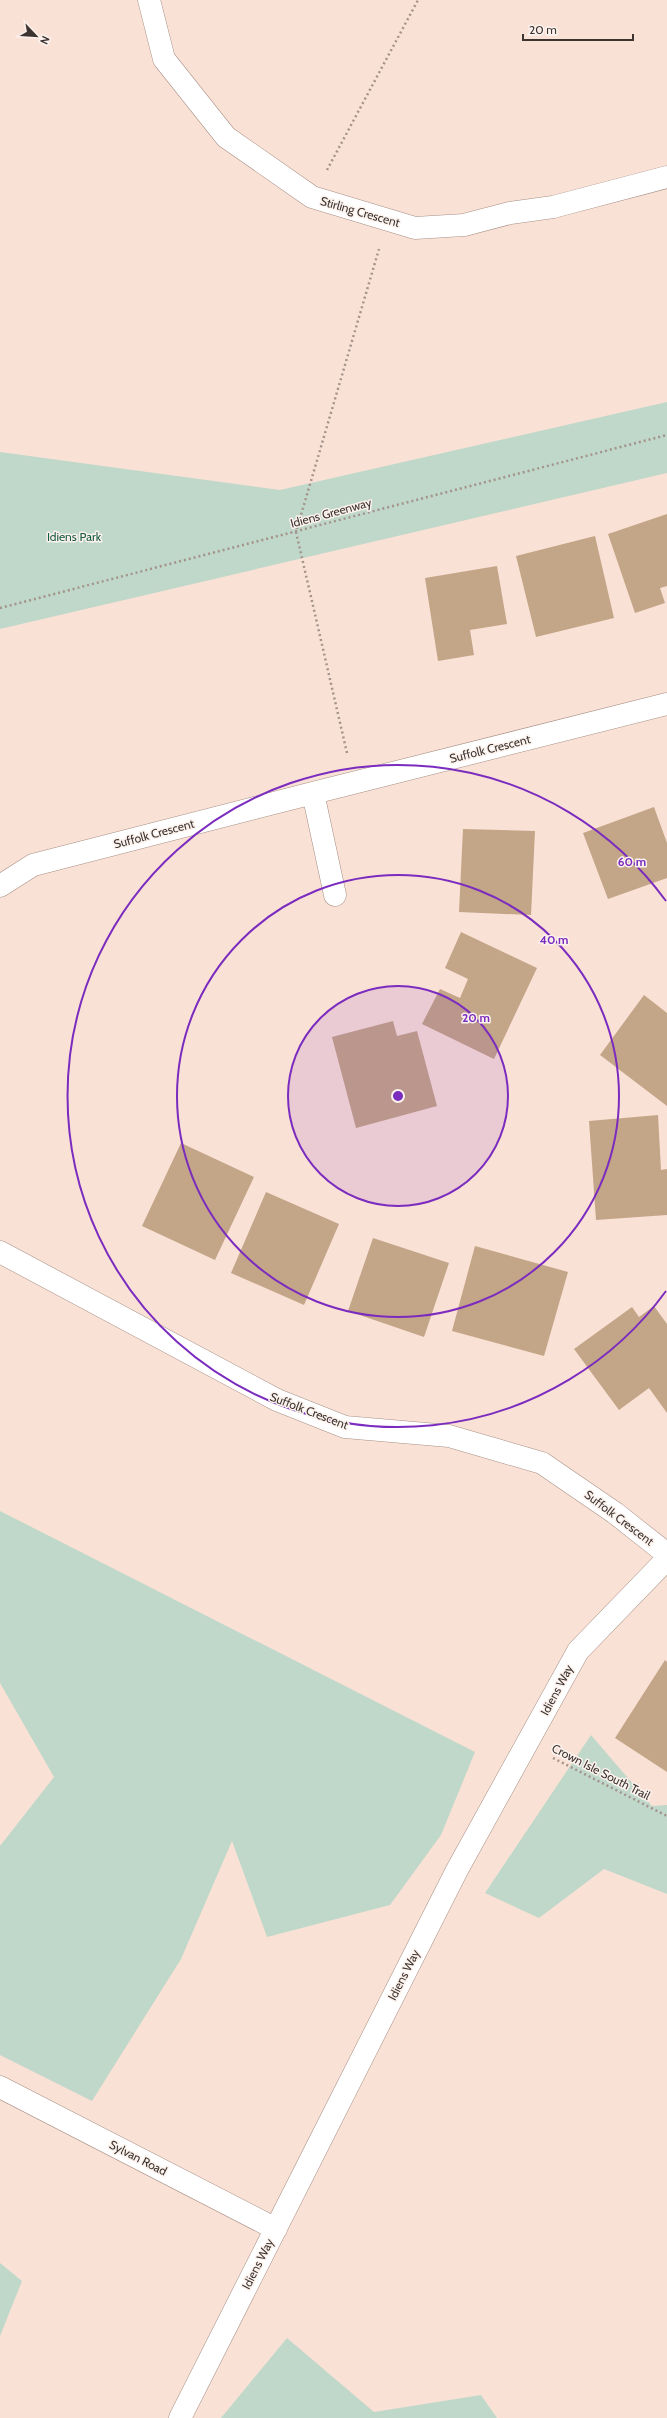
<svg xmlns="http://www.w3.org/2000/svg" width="667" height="2418" font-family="Cabin,sans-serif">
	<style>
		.green { fill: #bfd8c9 }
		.building { fill: #c3a587 }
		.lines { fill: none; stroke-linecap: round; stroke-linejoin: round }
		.minor-casing { stroke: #a79086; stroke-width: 23 }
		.path { stroke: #a4938a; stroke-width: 2.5; stroke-dasharray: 2 3; stroke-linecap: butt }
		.minor { stroke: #fff; stroke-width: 22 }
		.ring { fill: none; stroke: #7b2cbf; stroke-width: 2 }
		.labels { text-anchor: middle; stroke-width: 3; stroke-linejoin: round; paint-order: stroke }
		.street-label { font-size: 12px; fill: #3d342f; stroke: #fcf2ed }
		.park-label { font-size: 12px; fill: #175c3e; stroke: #fcf2ed }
		.centre { fill: #7b2cbf; stroke: #fcf2ed; stroke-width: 2 }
		.ring-label { font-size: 12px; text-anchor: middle; font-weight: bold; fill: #7b2cbf; stroke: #fcf2ed; stroke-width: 3; stroke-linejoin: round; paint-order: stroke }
	</style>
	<rect width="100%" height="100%" fill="#fae1d6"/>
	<path class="green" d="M667,402v71l-667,156v-177l280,38z
		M0,1511l475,241 -34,83 -51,70 -123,32 -35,-96 -51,118 -89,142 -92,-46v-209l54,-69 -54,-94z
		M591,1735l61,71 15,-1v89l-63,-25 -65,49 -54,-25z
		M0,2263l22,18 -22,55z
		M287,2338l87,74 107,-17 16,23h-276z"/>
	<path class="building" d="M667,514v72l-7,2 5,15 -30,10 -27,-79z
		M595,536l19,82 -78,19 -20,-81z
		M497,566l10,58 -37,6 4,25 -36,6 -13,-83z
		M654,807l13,36v35l-59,21 -25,-66z
		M463,829l72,2 -4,84 -72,-3z
		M461,932l76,36 -43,91 -72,-35 18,-35 20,9 8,-19 -23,-11z
		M644,995l23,18v93l-67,-51z
		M393,1021l4,15 20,-5 20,75 -81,22 -24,-91z
		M658,1115l3,55 6,-1v46l-71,5 -7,-99z
		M181,1143l73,34 -39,83 -73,-34z
		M266,1192l73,32 -35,81 -73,-32z
		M373,1238l76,25 -25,74 -76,-26z
		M475,1246l93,26 -24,84 -92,-25z
		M654,1306l13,18v89l-18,-25 -30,22 -45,-61 58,-42 7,10z
		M665,1660l2,2v110l-52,-34z"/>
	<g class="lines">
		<defs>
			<path id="minor" d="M149,0l15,59 62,78 86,60 103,31 49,-3 46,-12 43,-6 114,-30
				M313,793l22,102
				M0,886l33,-21 280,-72 354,-89
				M0,1252l277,148 68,27 104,9 93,27 73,50 52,41
				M0,2087l276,142
				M180,2418l277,-548 121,-219 89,-92"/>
		</defs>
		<use href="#minor" class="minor-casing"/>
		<path class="path" d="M327,170l91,-170
			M0,608l667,-173
			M347,753l-51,-221 83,-283
			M553,1758l114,58"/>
		<use href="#minor" class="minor"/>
	</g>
	<circle cx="398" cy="1096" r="110" fill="#7b2cbf" fill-opacity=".12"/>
	<g class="ring">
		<circle cx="398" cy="1096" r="110"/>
		<circle cx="398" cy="1096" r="221"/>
		<path d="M666 1291A331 331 0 1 1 666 901"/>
	</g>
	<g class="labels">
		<g class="street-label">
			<text transform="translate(360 212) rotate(16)" y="4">Stirling Crescent</text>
			<text transform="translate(331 513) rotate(-15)" y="4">Idiens Greenway</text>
			<text transform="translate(490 749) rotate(-14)" y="4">Suffolk Crescent</text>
			<text transform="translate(154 834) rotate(-15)" y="4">Suffolk Crescent</text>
			<text transform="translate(309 1411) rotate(21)" y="4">Suffolk Crescent</text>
			<text transform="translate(619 1518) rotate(37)" y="4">Suffolk Crescent</text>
			<text transform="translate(557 1690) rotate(-62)" y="4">Idiens Way</text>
			<text transform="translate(601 1772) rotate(27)" y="4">Crown Isle South Trail</text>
			<text transform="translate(404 1975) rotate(-63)" y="4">Idiens Way</text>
			<text transform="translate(138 2158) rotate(27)" y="4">Sylvan Road</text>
			<text transform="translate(258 2264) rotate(-63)" y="4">Idiens Way</text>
		</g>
		<g class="park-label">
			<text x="74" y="541">Idiens Park</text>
		</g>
	</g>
	<circle cx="398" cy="1096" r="6" class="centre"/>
	<g class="ring-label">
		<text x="632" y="866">60 m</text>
		<text x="554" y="944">40 m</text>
		<text x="476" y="1022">20 m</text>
	</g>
	<g transform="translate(36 36) rotate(115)" stroke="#fcf2ed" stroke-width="3" paint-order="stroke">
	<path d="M0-3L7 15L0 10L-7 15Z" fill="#3d342f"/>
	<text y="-6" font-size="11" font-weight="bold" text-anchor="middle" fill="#3d342f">N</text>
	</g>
	<path d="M523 34v6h110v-6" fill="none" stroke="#3d342f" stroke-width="2"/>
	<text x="529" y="34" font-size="12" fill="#3d342f" stroke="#fcf2ed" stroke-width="3" paint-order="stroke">20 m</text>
</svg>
